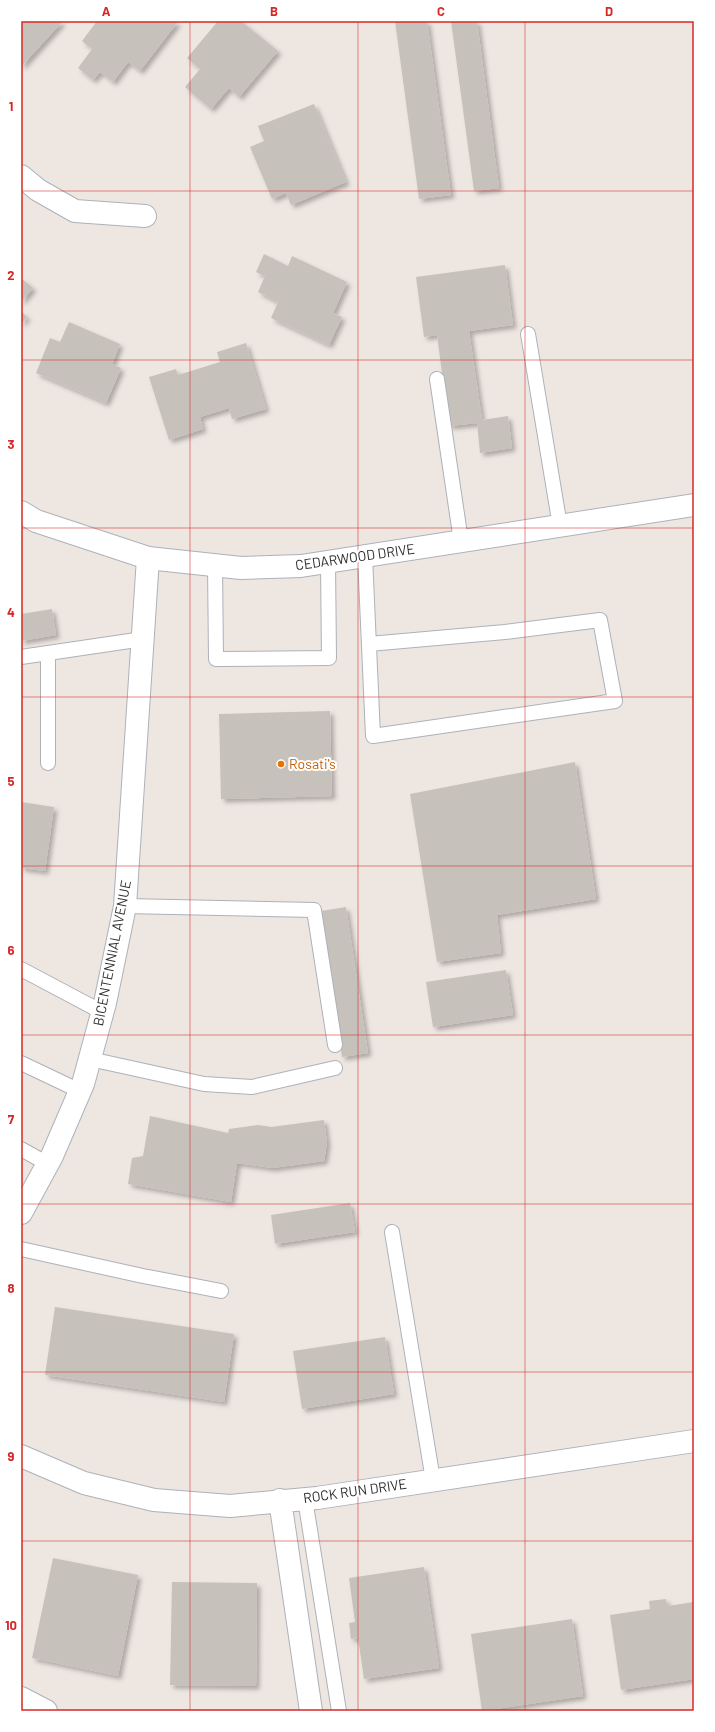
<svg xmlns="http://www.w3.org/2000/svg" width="715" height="1732" font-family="Barlow,sans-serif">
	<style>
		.building { fill: #c7c1bc; filter: url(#shadow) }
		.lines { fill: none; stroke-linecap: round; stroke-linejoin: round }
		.service-casing { stroke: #adb2b9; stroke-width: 16 }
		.minor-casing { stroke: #adb2b9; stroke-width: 24 }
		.tertiary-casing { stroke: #adb2b9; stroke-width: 24 }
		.service { stroke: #fff; stroke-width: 14 }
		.minor { stroke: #fff; stroke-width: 22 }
		.tertiary { stroke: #fff; stroke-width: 22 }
		.grid { fill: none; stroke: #d62828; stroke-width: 1; stroke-opacity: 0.55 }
		.food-dot { fill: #e8710a; stroke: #fff; stroke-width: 1.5 }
		.labels { text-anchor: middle; stroke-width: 4; stroke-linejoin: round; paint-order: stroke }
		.street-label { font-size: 14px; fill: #2d2d2d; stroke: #fff }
		.food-label { font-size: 14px; fill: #c56008; stroke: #fff; text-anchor: start }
		.neatline { fill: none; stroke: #d62828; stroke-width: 1.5 }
		.grid-label { font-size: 13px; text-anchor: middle; font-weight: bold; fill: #d62828 }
	</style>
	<defs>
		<filter id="shadow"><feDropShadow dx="3.5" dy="3.5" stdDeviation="2" flood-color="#0004"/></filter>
	</defs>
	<rect width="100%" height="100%" fill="#eee6e1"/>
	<path class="building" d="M21,21h42l-42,46z
		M97,21h78l2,2 -37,48 -12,-9 -15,20 -13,-10 -7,8 -15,-12 14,-19 -10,-8z
		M218,21h23l37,30 -39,46 -10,-9 -18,21 -26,-22 15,-18 -13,-11z
		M395,21h32l24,174 -32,4z
		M451,21h26l22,167 -25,3z
		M314,104l32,78 -55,23 -5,-12 -14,6 -22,-52 14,-6 -6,-15z
		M264,254l24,12 4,-10 55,26 -14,31 9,4 -13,28 -58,-27 7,-16 -20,-10 7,-16 -9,-4z
		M505,265l8,60 -44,6 13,89 26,-4 4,32 -32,5 -3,-30 -28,3 -12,-91 -13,2 -8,-60z
		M21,278l12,10 -12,14z
		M21,311l6,6 -6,7z
		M69,322l51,22 -8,20 9,4 -15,35 -70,-30 14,-35 10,4z
		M246,343l20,66 -34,10 -3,-11 -29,9 3,12 -34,11 -20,-63 27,-8 2,6 42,-13 -3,-10z
		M52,609l4,26 -35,6v-27z
		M330,711l2,85 -111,3 -2,-85z
		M575,762l21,137 -99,16 4,38 -64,9 -27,-168z
		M21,802l33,5 -9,64 -24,-3z
		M346,907l22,146 -26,4 -21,-146z
		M506,970l7,45 -80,12 -7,-45z
		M150,1116l78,17 1,-4 29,-4 13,2 53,-7 3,23 -3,18 -52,7 -35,-5 -6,39 -103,-18 4,-26 11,-2z
		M350,1203l5,29 -80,12 -4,-29z
		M55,1307l179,27 -10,68 -179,-27z
		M385,1337l9,57 -92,15 -9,-58z
		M53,1558l85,17 -20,101 -86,-18z
		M424,1567l15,101 -75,11 -6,-41 -7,1 -2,-16 6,-1 -6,-44z
		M172,1582l85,1 -1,103 -86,-1z
		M666,1599l1,7 27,-4v77l-73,11 -11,-75 40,-6 -1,-8z
		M572,1619l11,77 -101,15 -11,-77z"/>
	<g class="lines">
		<defs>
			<path id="service" d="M528,334l32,192
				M437,379l24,162
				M365,556l8,180 242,-35 -15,-81 -95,12 -136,12
				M215,565l1,94 113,-1 -1,-96
				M48,653v110
				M21,657l122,-18
				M125,906l189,4 21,135
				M21,969l81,43
				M90,1059l114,25 48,3 83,-19
				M21,1063l59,28
				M21,1149l27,15
				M392,1232l41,248
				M21,1249l122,27 78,15
				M305,1499l34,212"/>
			<path id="minor" d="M21,176l17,14 37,21 70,5
				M21,1213l31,-57 31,-72 22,-81 20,-97 23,-348
				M21,1456l63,27 70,17 76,6 87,-8 377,-57
				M280,1500l31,211
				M21,1698l25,13"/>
			<path id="tertiary" d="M21,512l15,9 112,37 93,10 60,-2 393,-61"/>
		</defs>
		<use href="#service" class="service-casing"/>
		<use href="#minor" class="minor-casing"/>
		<use href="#tertiary" class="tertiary-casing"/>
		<use href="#service" class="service"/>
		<use href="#minor" class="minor"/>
		<use href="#tertiary" class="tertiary"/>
	</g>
	<path class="grid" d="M190,21v1690M358,21v1690M525,21v1690M21,191h673M21,360h673M21,528h673M21,697h673M21,866h673M21,1035h673M21,1204h673M21,1372h673M21,1541h673"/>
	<circle class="food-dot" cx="281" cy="764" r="4"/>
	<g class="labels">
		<g class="street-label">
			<text transform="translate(355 557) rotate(-8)" y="5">CEDARWOOD DRIVE</text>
			<text transform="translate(112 953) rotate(-79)" y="5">BICENTENNIAL AVENUE</text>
			<text transform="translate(355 1491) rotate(-8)" y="5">ROCK RUN DRIVE</text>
		</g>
		<g class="food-label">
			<text x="289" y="769">Rosati's</text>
		</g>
	</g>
	<rect width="715" height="1732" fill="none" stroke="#ffffff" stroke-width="44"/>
	<rect x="22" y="22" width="671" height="1688" class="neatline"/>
	<g class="grid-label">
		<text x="106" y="16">A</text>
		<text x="274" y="16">B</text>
		<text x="441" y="16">C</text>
		<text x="609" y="16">D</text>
		<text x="11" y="111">1</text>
		<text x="11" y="280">2</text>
		<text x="11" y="449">3</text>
		<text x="11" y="617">4</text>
		<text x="11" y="786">5</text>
		<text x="11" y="955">6</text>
		<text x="11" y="1124">7</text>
		<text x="11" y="1293">8</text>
		<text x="11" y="1461">9</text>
		<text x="11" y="1630">10</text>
	</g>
</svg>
